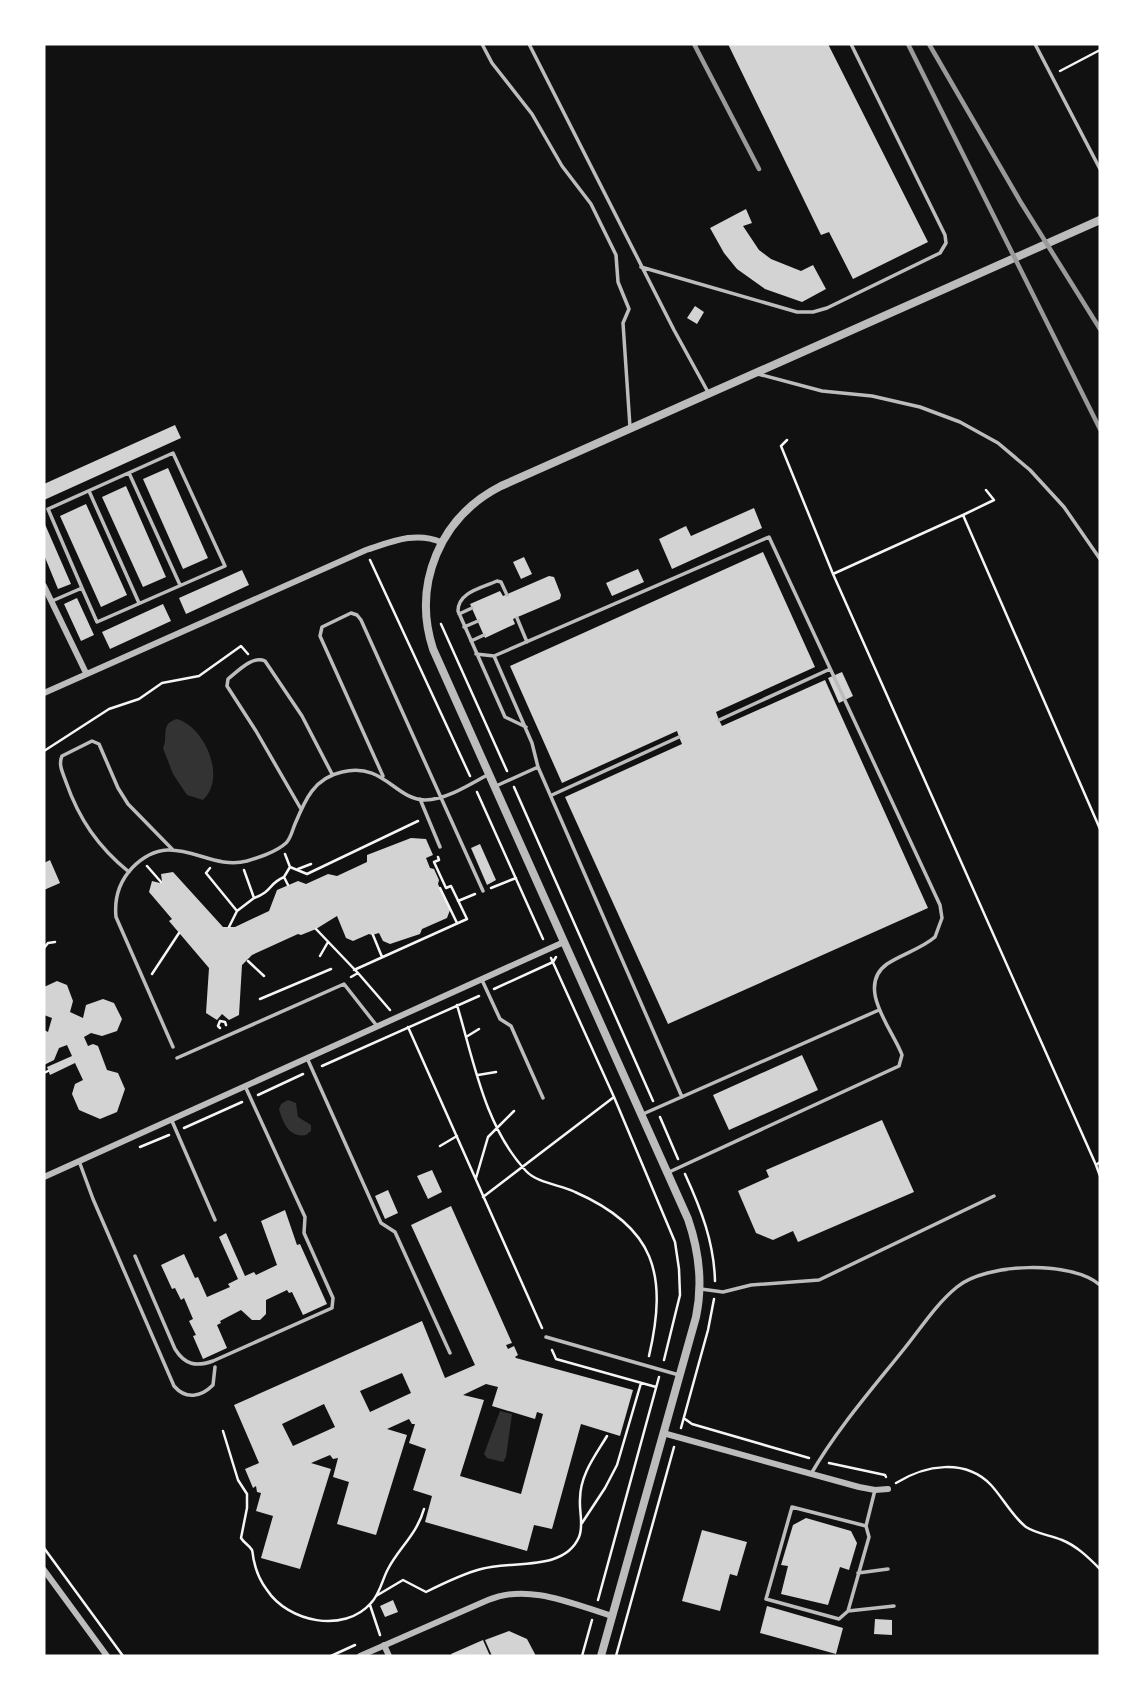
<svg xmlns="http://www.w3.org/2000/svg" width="1144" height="1700" font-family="'Fira Sans',sans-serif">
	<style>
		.water { fill: #333 }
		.building { fill: #d3d3d3; fill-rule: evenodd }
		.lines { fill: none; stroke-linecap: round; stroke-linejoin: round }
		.path { stroke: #f5f5f5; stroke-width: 2.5 }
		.service { stroke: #bcbcbc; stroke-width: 3.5 }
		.minor { stroke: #bcbcbc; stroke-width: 6 }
		.tertiary { stroke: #bcbcbc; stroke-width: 8 }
		.rail { stroke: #9a9a9a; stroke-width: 4.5 }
	</style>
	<rect width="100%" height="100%" fill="#111"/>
	<path class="water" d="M177,719c28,8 50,59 26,81l-16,-5 -14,-21 -10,-26c6,-11 -4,-24 14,-29z
		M288,1100l8,3 2,14 13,8v6l-5,4c-17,3 -23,-12 -27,-26l2,-5z
		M500,1411l12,3 -6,43 -3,5 -16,-4 -3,-4z"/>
	<path class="building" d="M728,44h100l100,198 -75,37 -24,-47 -8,3z
		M746,209l6,14 -9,3 16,24 12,9 30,12 12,-6 13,24 -24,13 -37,-13 -28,-20 -13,-16 -14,-25z
		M695,306l9,6 -7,12 -10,-6z
		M175,425l6,13 -137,62v-16z
		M168,468l40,90 -25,11 -40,-90z
		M126,486l40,91 -23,10 -41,-90z
		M86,504l41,91 -26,12 -41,-91z
		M754,508l8,20 -90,41 -13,-30 27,-13 5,10z
		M44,522l27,62 -13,5 -14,-34z
		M763,552l52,115 -99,45 3,8 3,6 103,-46 103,228 -260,116 -103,-227 117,-53 -3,-7 -2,-6 -115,52 -52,-117z
		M524,557l8,17 -11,5 -8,-17z
		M638,569l6,13 -32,14 -6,-13z
		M242,570l7,15 -63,29 -7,-16z
		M549,576l5,1 7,18 -1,4 -47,20 2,5 -30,14 -15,-34 30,-13 3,5z
		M77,598l17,37 -13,6 -17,-37z
		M163,604l8,17 -61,28 -8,-17z
		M842,672l11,24 -14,7 -11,-25z
		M411,838l15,1 7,16 -7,3 4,10 4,1 5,11 -1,4 12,26 -3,8 -25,11 -2,5 -30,10 -7,-3 -4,-8 -7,2 -3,-1 -16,7 -7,-3 -9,-22 -21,13 -15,6 -3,-1 -46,21 -10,10 -3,50 -10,5 -7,-6 -5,6 -11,-7 3,-45 -40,-47 3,-2 -23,-27 3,-11 8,2 2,-2 -1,-7 12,-2 50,55h12l34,-16 8,-21 21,-9 8,3 22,-10 9,2 30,-14v-7z
		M480,844l16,36 -9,5 -16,-37z
		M50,860l10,23 -16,7v-27z
		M57,981l10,4 6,16 -3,11 13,6 3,-13 17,-6 11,4 8,16 -5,12 -15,5 -11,-3 -7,4 4,9 5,-2 5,2 9,24 11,3 7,16 -8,23 -17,7 -21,-9 -7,-16 3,-10 8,-4 -8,-17 -25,12 -3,-8 25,-11 -5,-11 -8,3 -5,12 -10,5v-35l4,2 4,-14 -8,-3v-28z
		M802,1055l16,35 -89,40 -16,-35z
		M882,1120l32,72 -116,50 -5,-11 -20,9 -17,-7 -18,-42 31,-14 -3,-7z
		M432,1170l10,22 -14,7 -11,-23z
		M388,1190l10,23 -13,6 -10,-23z
		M451,1206l61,137 -6,2 2,4 6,-3 4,9 -3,2 1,1 117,32 -13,46 -39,-12 -29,105 -18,-4 -7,26 -102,-29 7,-26 -19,-6 13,-41 -17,-6 6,-19h-3l-3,-5 -22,10 20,6 -31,100 -39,-11 12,-42 -16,-5 5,-19 -5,1 -3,-4 -19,8 20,6 -31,100 -39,-11 12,-42 -17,-5 5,-18 -4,-1 -1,-6 -3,2 -8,-19 14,-6 -25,-58 188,-84 23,57 30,-13 -64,-140zM402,1373l9,20 -41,19 -10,-21zM486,1384l12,3 -6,19 43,13 2,-7 6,2 -22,80 -61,-18 24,-76 -21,-5zM324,1404l11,23 -42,19 -11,-22z
		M285,1210l12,35 3,-1 27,60 -24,11 -11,-23 -3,1 -2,-3 -21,10v14l-6,6h-8l-11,-10 -21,11 1,2 -4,2 10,23 -24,11 -10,-23 3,-1 -7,-14 4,-2 -9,-21 -3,2 -6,-12 -3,1 -11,-24 23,-11 11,24 3,-1 9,20 23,-10 -2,-3 10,-5 -19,-42 7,-4 19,43 9,-4 2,3 21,-10 -16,-44z
		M806,1518l45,13 6,12 -8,27 -9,-3 -12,38 -47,-11 7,-28 -7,-1 12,-40z
		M702,1530l45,12 -10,34 -7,-2 -10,37 -38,-10z
		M393,1600l5,12 -13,5 -5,-11z
		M767,1606l76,22 -7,26 -76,-21z
		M875,1619l17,1v15l-18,-1z
		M509,1631l18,8 9,17h-44l-7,-16z
		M483,1640l7,16h-38l-1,-2z"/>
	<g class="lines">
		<path class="path" d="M1060,71l40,-21
			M787,440l-6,6 52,128 263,591 4,-3
			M986,490l8,10 -31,15 137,314
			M370,560l100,216
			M833,574l130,-59
			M441,624l66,147
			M44,751l65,-42 30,-10 23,-16 37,-7 42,-30 7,8
			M514,787l139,314
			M477,792l66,147
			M285,854l5,13
			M147,866l14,16
			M210,868l-4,5 31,38 -8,16
			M298,869l13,-5
			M244,870l10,28c19,-7 14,-14 30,-21l6,-10 17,7 111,-53
			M284,877l4,8
			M440,888l17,35
			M491,888l25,-10
			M458,901l17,-7
			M237,911l17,-13
			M316,929l42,44 -7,4
			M373,935l9,22
			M44,948l4,-5 7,-1
			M320,956l8,-14
			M551,958l63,139 61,145 4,27 1,26 -16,65
			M248,961l16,15
			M354,970l113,-51 -16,-33 -5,2 -12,-26 5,-2 -1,-3
			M358,973l32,37
			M152,974l27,-41
			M494,989l59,-27 3,-5
			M260,999l71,-30
			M457,1005c17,57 28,122 69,166 11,12 35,14 49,21 80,35 93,82 74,164
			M408,1027l134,301
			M220,1028l-2,-2 2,-5 5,1 1,3
			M466,1037l13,-8
			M322,1066l157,-70
			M44,1073l4,-2
			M478,1075l18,-3
			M258,1095l45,-21
			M660,1117l18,42
			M184,1128l58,-26
			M440,1146l17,-10
			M140,1147l29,-12
			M1096,1165l4,11
			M685,1174c16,35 29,68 30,107
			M476,1178l12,-41 26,-26
			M483,1197l131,-100
			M552,1350l4,9 100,28
			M685,1419l7,5 117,34
			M681,1428l27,-98 6,-31
			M223,1431l15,49 9,14v14l-6,30c3,5 8,7 11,12 1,3 1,8 2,11 2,10 7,21 13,29 21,32 77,44 104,13 9,-9 11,-23 17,-34 11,-21 29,-35 36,-60
			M829,1463l56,12 1,2
			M896,1483c29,-18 69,-25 95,2 12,13 21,31 35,42 11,7 24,8 36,13 15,6 27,18 38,29
			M582,1523l23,-35 12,-23 24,-82
			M44,1548l79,108
			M376,1596l27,-16 23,12c18,-9 36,-18 55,-23 31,-9 83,3 98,-32 5,-12 0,-25 1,-38 0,-24 15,-43 27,-63
			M598,1600l61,-223
			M370,1605l10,30
			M331,1656l24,-11
			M582,1656l10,-36
			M616,1656l58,-209"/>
		<path class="service" d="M482,44l10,19 40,51 30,52 29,38 25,51 2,27 11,27 -6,14 7,104
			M529,44l145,286 34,62
			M1035,44l65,125
			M641,267l156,45h16l14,-4 113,-55 6,-10 -1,-8 -94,-191
			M758,374l64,17 50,5 48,11 40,15 38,21 32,27 34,37 36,52
			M129,473l51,112
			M89,491l50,112
			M507,595l-6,-13 -4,-1c-15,7 -39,11 -39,30l47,106 21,10
			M52,601l30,-13 15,34 128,-56 -52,-113 -125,56 34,79
			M459,614l13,-6
			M517,618l10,24
			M464,627l14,-6
			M471,641l13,-6
			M476,654l18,2 275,-119 171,368 2,13 -7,19c-14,12 -33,17 -48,27 -32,23 6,66 15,91l-3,11 -232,107
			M494,656l38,87 6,24 144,330
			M719,720l111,-51
			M383,776l-63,-140 2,-9 29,-14 6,2 4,5 122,271
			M496,786l42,-19
			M552,795l127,-58
			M420,799l20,48
			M301,809l-45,-78 -29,-45 1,-7c10,-8 25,-24 37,-18l37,55 30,58
			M129,872c-31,-25 -50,-53 -63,-90 -3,-9 -8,-17 -4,-26l30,-15 7,3 19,44 10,16 45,46
			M482,980l18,39 11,7 32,72
			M173,1047l-57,-130c-2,-20 3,-35 16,-49 41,-42 74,4 115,-7 13,-4 29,-9 39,-18 5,-5 6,-12 9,-19 10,-24 19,-46 47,-52 42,-10 52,27 83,28 21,0 46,-16 64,-26
			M177,1058l167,-74 33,42
			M307,1058l74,165 14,9 55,121
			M643,1114l236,-104
			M172,1121l43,99
			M79,1161l14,38 81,187c12,14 27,11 39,-1l2,-18
			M135,1256l40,93c10,16 21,18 38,12l119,-53 1,-10 -29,-65 1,-16 -60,-131
			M701,1289l22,3 28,-7 68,-5 175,-84
			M546,1337l133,38
			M811,1474c26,-45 61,-85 93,-125 17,-21 32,-45 53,-62 29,-24 114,-27 143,-2
			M866,1526l-74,-19 -26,92 73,20 9,-8 21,-74 -3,-11 9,-36
			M858,1573l30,-4
			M848,1611l46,-5"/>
		<path class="minor" d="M44,586l42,87
			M44,693l322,-143c25,-8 49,-19 75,-8
			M44,1177l520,-235
			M663,1433l196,54 16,3 13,-1
			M44,1570l63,86
			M384,1645l5,11
			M360,1656l128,-56c40,-17 85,4 124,16"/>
		<path class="tertiary" d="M601,1656l95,-339c7,-33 3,-66 -8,-98l-255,-570c-21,-65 7,-132 68,-163l599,-266"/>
		<path class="rail" d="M694,44l65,125
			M908,44l192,385
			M929,44l91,157 80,128"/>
	</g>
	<rect width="1144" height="1700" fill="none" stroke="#ffffff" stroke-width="91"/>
</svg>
